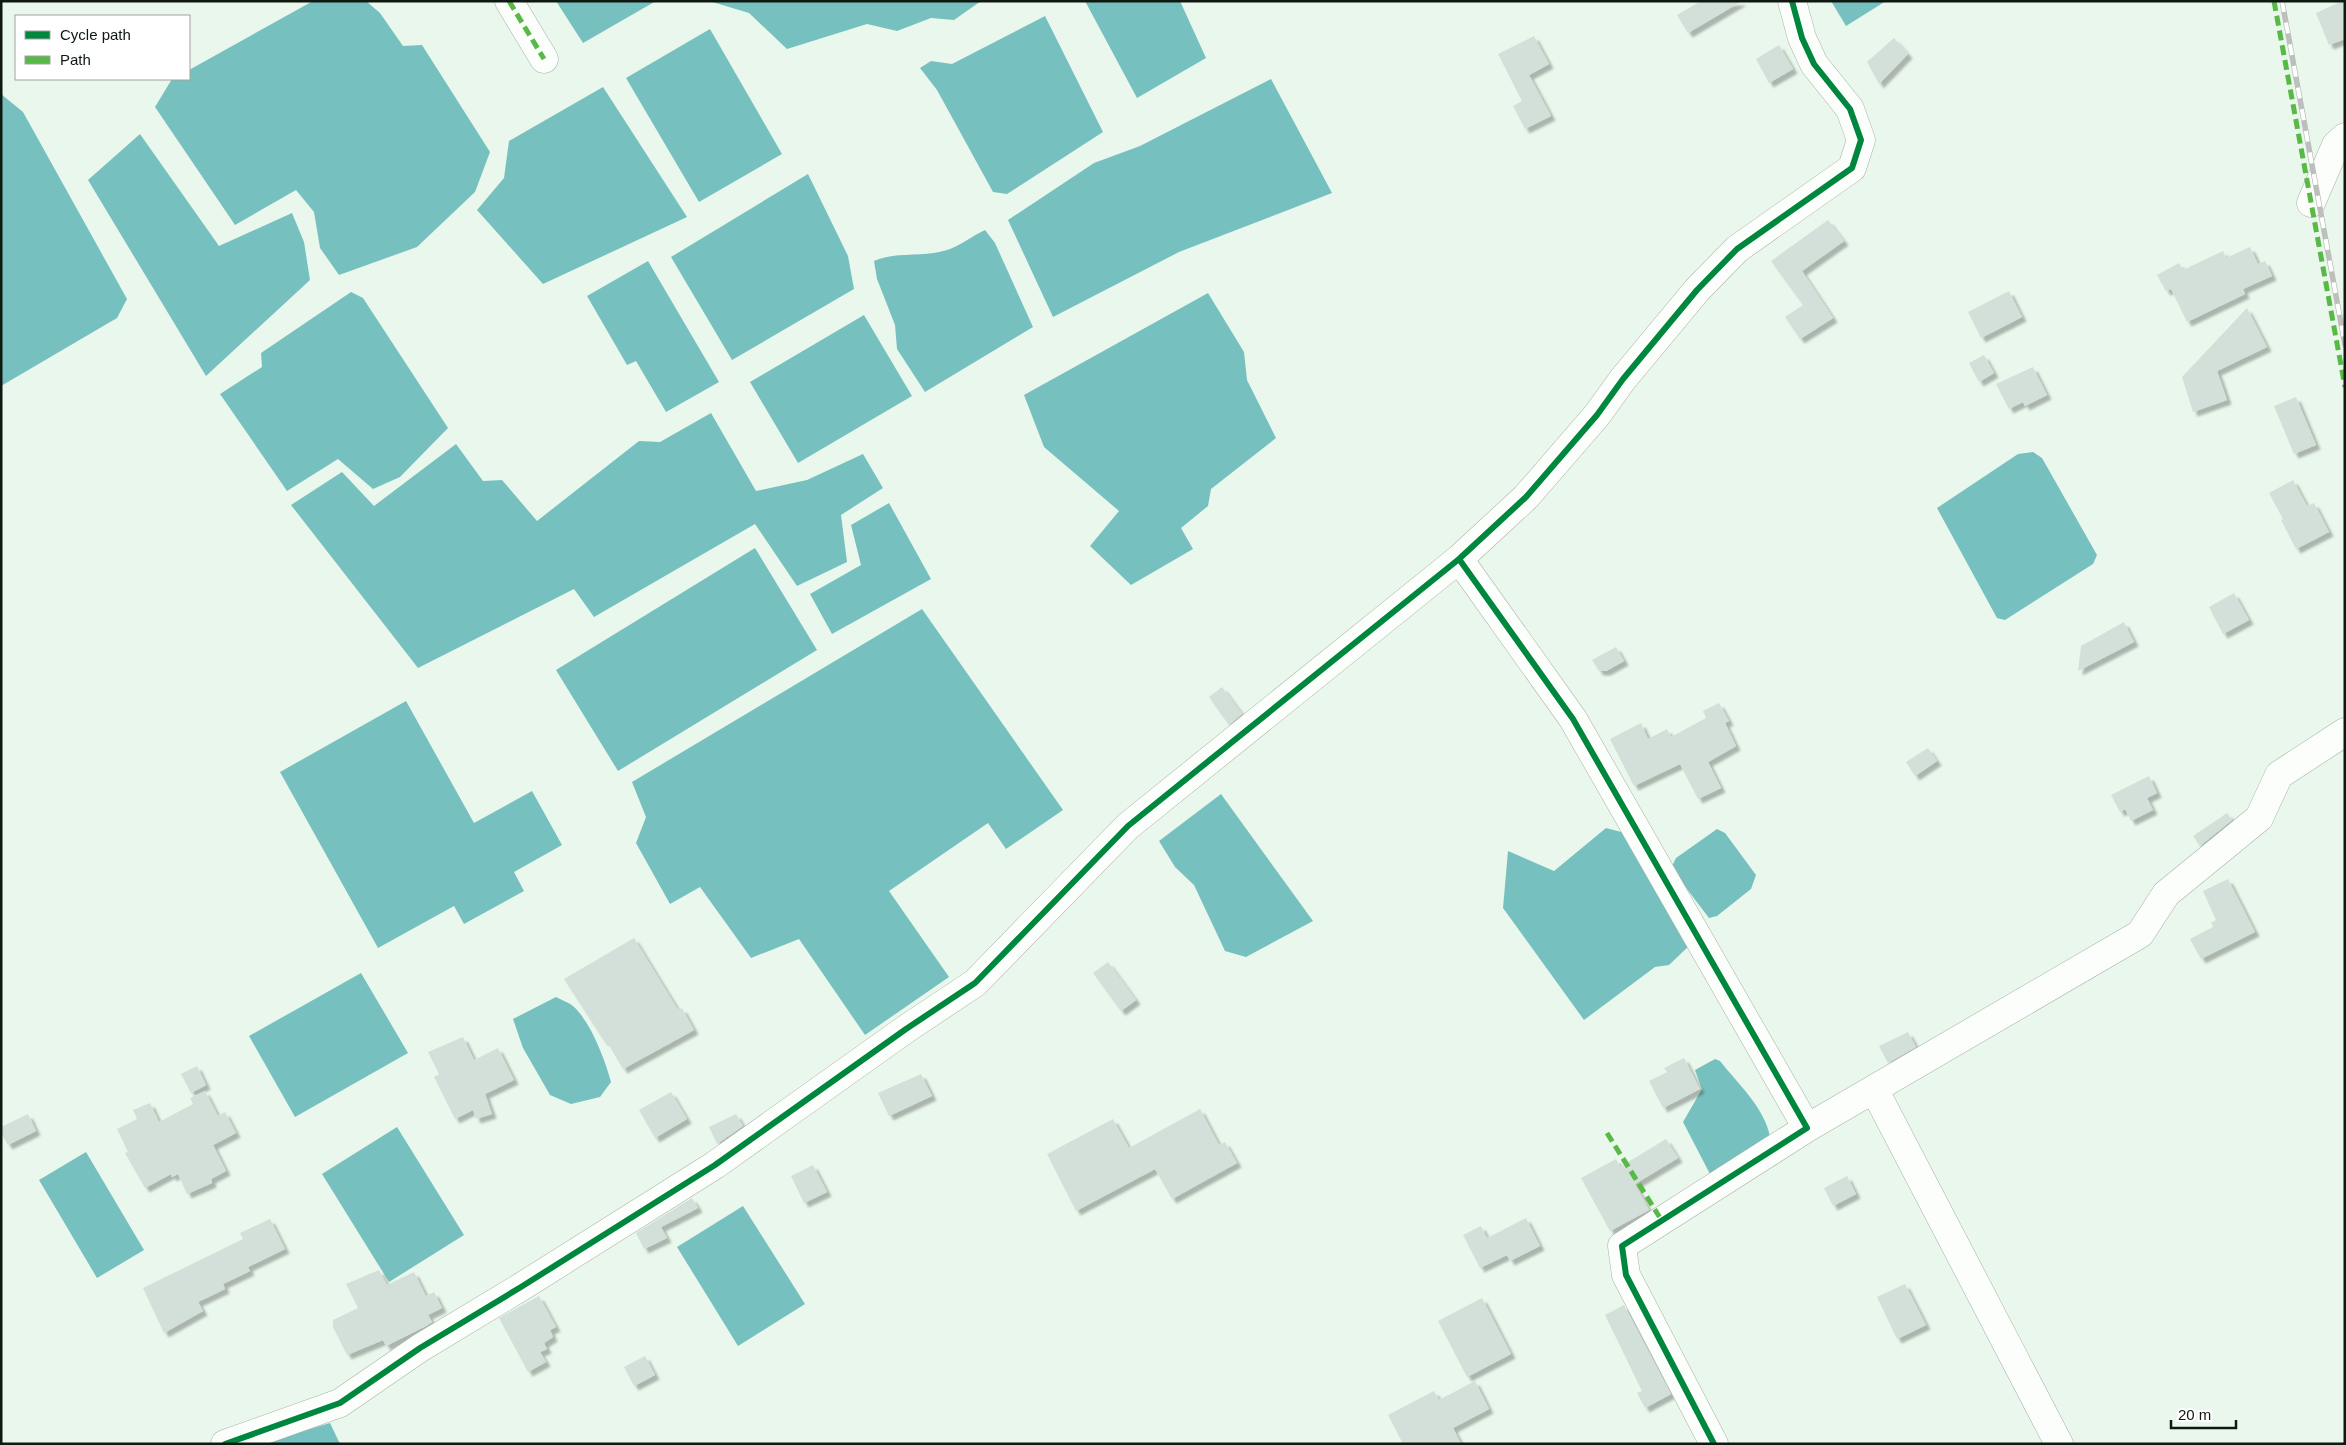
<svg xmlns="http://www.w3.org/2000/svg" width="2346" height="1445" font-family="Helvetica,sans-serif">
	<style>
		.water { fill: #76c1bf }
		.building { fill: #d3dfd9; filter: url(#shadow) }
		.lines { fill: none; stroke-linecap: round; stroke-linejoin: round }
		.minor-casing { stroke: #a7b2a9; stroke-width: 29 }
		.minor { stroke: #fcfefc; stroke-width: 28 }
		.rail-casing { stroke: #bcbfbc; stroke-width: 5.5 }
		.rail { stroke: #fff; stroke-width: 4; stroke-dasharray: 11; stroke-linecap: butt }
		.quiet { stroke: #58b947; stroke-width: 5; stroke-dasharray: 10 5; stroke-linecap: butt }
		.cycleway-casing { stroke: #fff; stroke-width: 9 }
		.cycleway { stroke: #00873e; stroke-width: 6 }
	</style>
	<defs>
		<filter id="shadow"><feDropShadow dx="4.5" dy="4.5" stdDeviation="1" flood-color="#0004"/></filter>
	</defs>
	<rect width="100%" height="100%" fill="#eaf7ec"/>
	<path class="water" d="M313,1h53l14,12 23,33 19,-1 68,107 -15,40 -58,55 -78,28 -19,-27 -6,-36 -18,-22 -61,35 -80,-118 17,-28h17v-9z
		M556,1h100l-73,42z
		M709,1h272l-27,19 -23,-2 -34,13 -30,-7 -80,25 -38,-36z
		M1085,1h95l26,57 -69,40z
		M1831,1h55l-40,25z
		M1045,16l58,116 -96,62 -14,-2 -56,-102 -17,-22 11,-7 21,3z
		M710,29l72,125 -83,48 -73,-124z
		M1271,79l61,114 -153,59 -126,65 -45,-97 86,-57 46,-17z
		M603,87l84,130 -144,67 -66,-74 27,-32 5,-37z
		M1,94l22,18 104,187 -10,19 -116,68z
		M140,134l79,112 73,-33 12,29 6,38 -104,96 -118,-196z
		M808,174l40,82 6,33 -122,71 -61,-103z
		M985,230l10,13 38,84 -108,65 -28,-43 -2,-24 -18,-46 -3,-18c22,-10 49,-3 73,-11 13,-4 25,-14 38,-20z
		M648,261l71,121 -53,30 -30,-51 -9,4 -40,-69z
		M351,292l12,6 85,130 -48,49 -27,12 -35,-30 -51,32 -67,-97 42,-27 -1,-14z
		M1208,293l36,59 3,28 29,58 -65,51 -3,17 -27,22 12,21 -62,36 -41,-39 29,-35 -75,-64 -20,-52z
		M864,315l48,81 -114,67 -48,-81z
		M711,413l45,78 51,-11 56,-26 20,34 -42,27 6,47 -50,24 -42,-62 -161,93 -20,-28 -156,79 -127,-163 51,-33 32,34 82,-62 27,37 19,-1 35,41 102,-80 21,1z
		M2033,452l9,6 55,97 -4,9 -88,56 -8,-2 -60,-110 81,-54z
		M889,503l42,76 -99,55 -22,-40 51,-29 -10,-40z
		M755,548l62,102 -199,121 -62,-101z
		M922,609l141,201 -57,39 -18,-26 -99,68 60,86 -84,58 -66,-96 -48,19 -51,-71 -30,17 -34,-61 10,-26 -14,-35z
		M406,701l68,122 58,-32 30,54 -48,27 10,19 -60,33 -10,-18 -76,42 -98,-176z
		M1221,794l92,127 -67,36 -21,-6 -31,-66 -19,-18 -16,-26z
		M1606,828l23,6 62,110 -22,21 -14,2 -71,53 -81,-112 5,-57 46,20z
		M1717,829l8,4 31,42 -5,14 -34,27 -8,2 -38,-50 5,-10z
		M361,973l47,80 -113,64 -46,-81z
		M556,997c5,3 12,5 17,9 18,16 32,54 38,76l-11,15 -29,7 -21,-9 -27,-47 -10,-29z
		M1715,1059l5,2c18,23 45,47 50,76l-59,39 -28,-54 19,-33 -7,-19z
		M397,1127l67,108 -75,47 -67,-108z
		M86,1152l58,98 -47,28 -58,-98z
		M743,1206l62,98 -67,42 -61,-99z
		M330,1423l10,21h-81z"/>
	<path class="building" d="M1701,1h41l-54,32 -11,-18z
		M2342,1h3v38l-16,6 -13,-32z
		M1534,36l15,28 -20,11 22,41 -26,13 -12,-23 9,-5 -24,-47z
		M1894,38l14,16 -29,30 -12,-22z
		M1779,45l14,24 -24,14 -13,-24z
		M1828,220l16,21 -42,30 31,47 -33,21 -15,-22 18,-12 -32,-44z
		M2250,247l8,17 7,-3 7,15 -29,13 2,5 -58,28 -16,-33 -5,2 -9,-16 22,-12 4,7 40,-19 3,7z
		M2009,291l13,26 -41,21 -13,-26z
		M2247,308l20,39 -50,24 10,29 -34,12 -11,-35z
		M1984,355l10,18 -15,9 -10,-19z
		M2033,367l14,28 -22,11 -2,-4 -14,7 -13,-25z
		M2296,397l20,48 -22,9 -20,-48z
		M2293,480l14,26 7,-3 15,29 -33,17 -15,-29 2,-1 -14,-26z
		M2234,593l15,27 -26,14 -14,-27z
		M2124,622l10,20 -56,29 3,-25z
		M1616,647l8,14 -18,10h-7l-7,-11z
		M1222,687l20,27 -13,11 -20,-28z
		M1719,703l10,18 -4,2 11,23 -28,16 13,26 -23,11 -18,-35 -46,22 -24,-47 31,-16 7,16 19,-10 4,8 35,-19 -3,-7z
		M1928,748l9,13 -22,15 -9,-14z
		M2149,776l8,17 -10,5 6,12 -22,11 -6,-12 -5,3 -9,-17z
		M2227,813l5,7 -32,26 -7,-10z
		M2228,879l27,53 -54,27 -11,-20 23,-12 -2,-4 5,-3 -13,-29z
		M634,938l44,72 4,-2 12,22 -71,39 -17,-29 -2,1 -40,-62z
		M1108,962l28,38 -15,11 -28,-38z
		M1908,1032l8,15 -28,16 -9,-17z
		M463,1037l11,23 24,-12 16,32 -29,14 7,20 -16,5 -3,-9 -18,9 -21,-42 5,-3 -11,-22z
		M1684,1058l16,31 -37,19 -14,-27 18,-9 -3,-4z
		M197,1066l9,19 -15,8 -10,-19z
		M921,1074l11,22 -43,20 -11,-23z
		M205,1091l13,25 7,-4 11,21 -23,12 13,26 -15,8 1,4 -25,11 -9,-20 -6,3 -1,-3 -26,14 -20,-35 3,-1 -11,-23 20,-10 -4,-9 17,-7 9,19 34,-18 -3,-6z
		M671,1092l16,27 -32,19 -16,-28z
		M1200,1109l19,36 6,-3 12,21 -65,36 -17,-30 -79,42 -29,-57 66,-35 16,29z
		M28,1114l8,17 -28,14 -7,-12v-6z
		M736,1114l7,12 -26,18 -8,-17z
		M1666,1139l12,19 -43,26 14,26 -39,21 -29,-53 35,-19 4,8z
		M813,1165l14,27 -23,11 -13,-27z
		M1847,1176l9,18 -23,12 -9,-18z
		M692,1198l6,10 -37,19 6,11 -23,11 -8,-16z
		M1526,1218l14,28 -30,15 -3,-6 -27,13 -17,-33 18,-9 6,12z
		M270,1219l15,30 -37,18 2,4 -27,13 2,5 -27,13 5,9 -39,22 -21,-45 100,-49 -3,-6z
		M379,1270l8,15 27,-13 12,24 8,-4 8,16 -14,7 4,7 -6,4 -40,20 -3,-6 -36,15 -14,-28v-7l25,-12 -12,-24z
		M1905,1284l21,41 -29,14 -20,-42z
		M539,1296l17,31 -6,3 3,7 -9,6 3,6 -7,3 6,10 -18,10 -29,-54z
		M1482,1298l29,56 -44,23 -29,-56z
		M1624,1305l47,89 -26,14 -8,-15 5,-2 -37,-76z
		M645,1356l10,19 -21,11 -10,-19z
		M1475,1381l14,28 -36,19 8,16h-58l-15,-29 46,-24 5,9z"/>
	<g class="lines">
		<defs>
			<path id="minor" d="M509,1l35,58
				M2311,203l25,-58 9,-8
				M1459,559l114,160 234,409 -185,118 4,29 88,169
				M1874,1089l185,355
				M1807,1128l333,-194 26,-40 93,-76 20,-43 66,-43
				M225,1444l115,-41 80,-55 101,-61 194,-122 191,-136 69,-46 153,-157 331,-267 67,-62 71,-82 26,-36 74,-89 40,-41 115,-81 9,-28 -11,-31 -36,-45 -12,-26 -10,-37"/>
		</defs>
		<use href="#minor" class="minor-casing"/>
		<use href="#minor" class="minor"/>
		<defs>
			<path id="rail" d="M2282,1l63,344"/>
		</defs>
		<use href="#rail" class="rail-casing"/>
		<use href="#rail" class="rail"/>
		<path class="quiet" d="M509,1l35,58
			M2274,1l71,386
			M1607,1133l55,88"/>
		<defs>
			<path id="cycleway" d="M1459,559l114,160 234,409 -185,118 4,29 88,169
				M225,1444l115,-41 80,-55 101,-61 194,-122 191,-136 69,-46 153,-157 331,-267 67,-62 71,-82 26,-36 74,-89 40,-41 115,-81 9,-28 -11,-31 -36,-45 -12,-26 -10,-37"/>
		</defs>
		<use href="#cycleway" class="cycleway-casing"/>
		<use href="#cycleway" class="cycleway"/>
	</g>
	<rect width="2346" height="1445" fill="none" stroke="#0f1811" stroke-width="5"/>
	<rect x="15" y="15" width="175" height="65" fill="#ffffff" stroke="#9fa3a0"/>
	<rect x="25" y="31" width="25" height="8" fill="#00873e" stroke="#9fa3a0"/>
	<text x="60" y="40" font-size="15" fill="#0f1811">Cycle path</text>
	<rect x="25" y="56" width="25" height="8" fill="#58b947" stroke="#9fa3a0"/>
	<text x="60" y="65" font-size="15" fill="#0f1811">Path</text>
	<path d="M2171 1420v8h65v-8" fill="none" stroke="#0f1811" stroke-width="2.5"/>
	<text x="2178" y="1420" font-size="15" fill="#0f1811" stroke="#ffffff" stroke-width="4" paint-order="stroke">20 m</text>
</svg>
